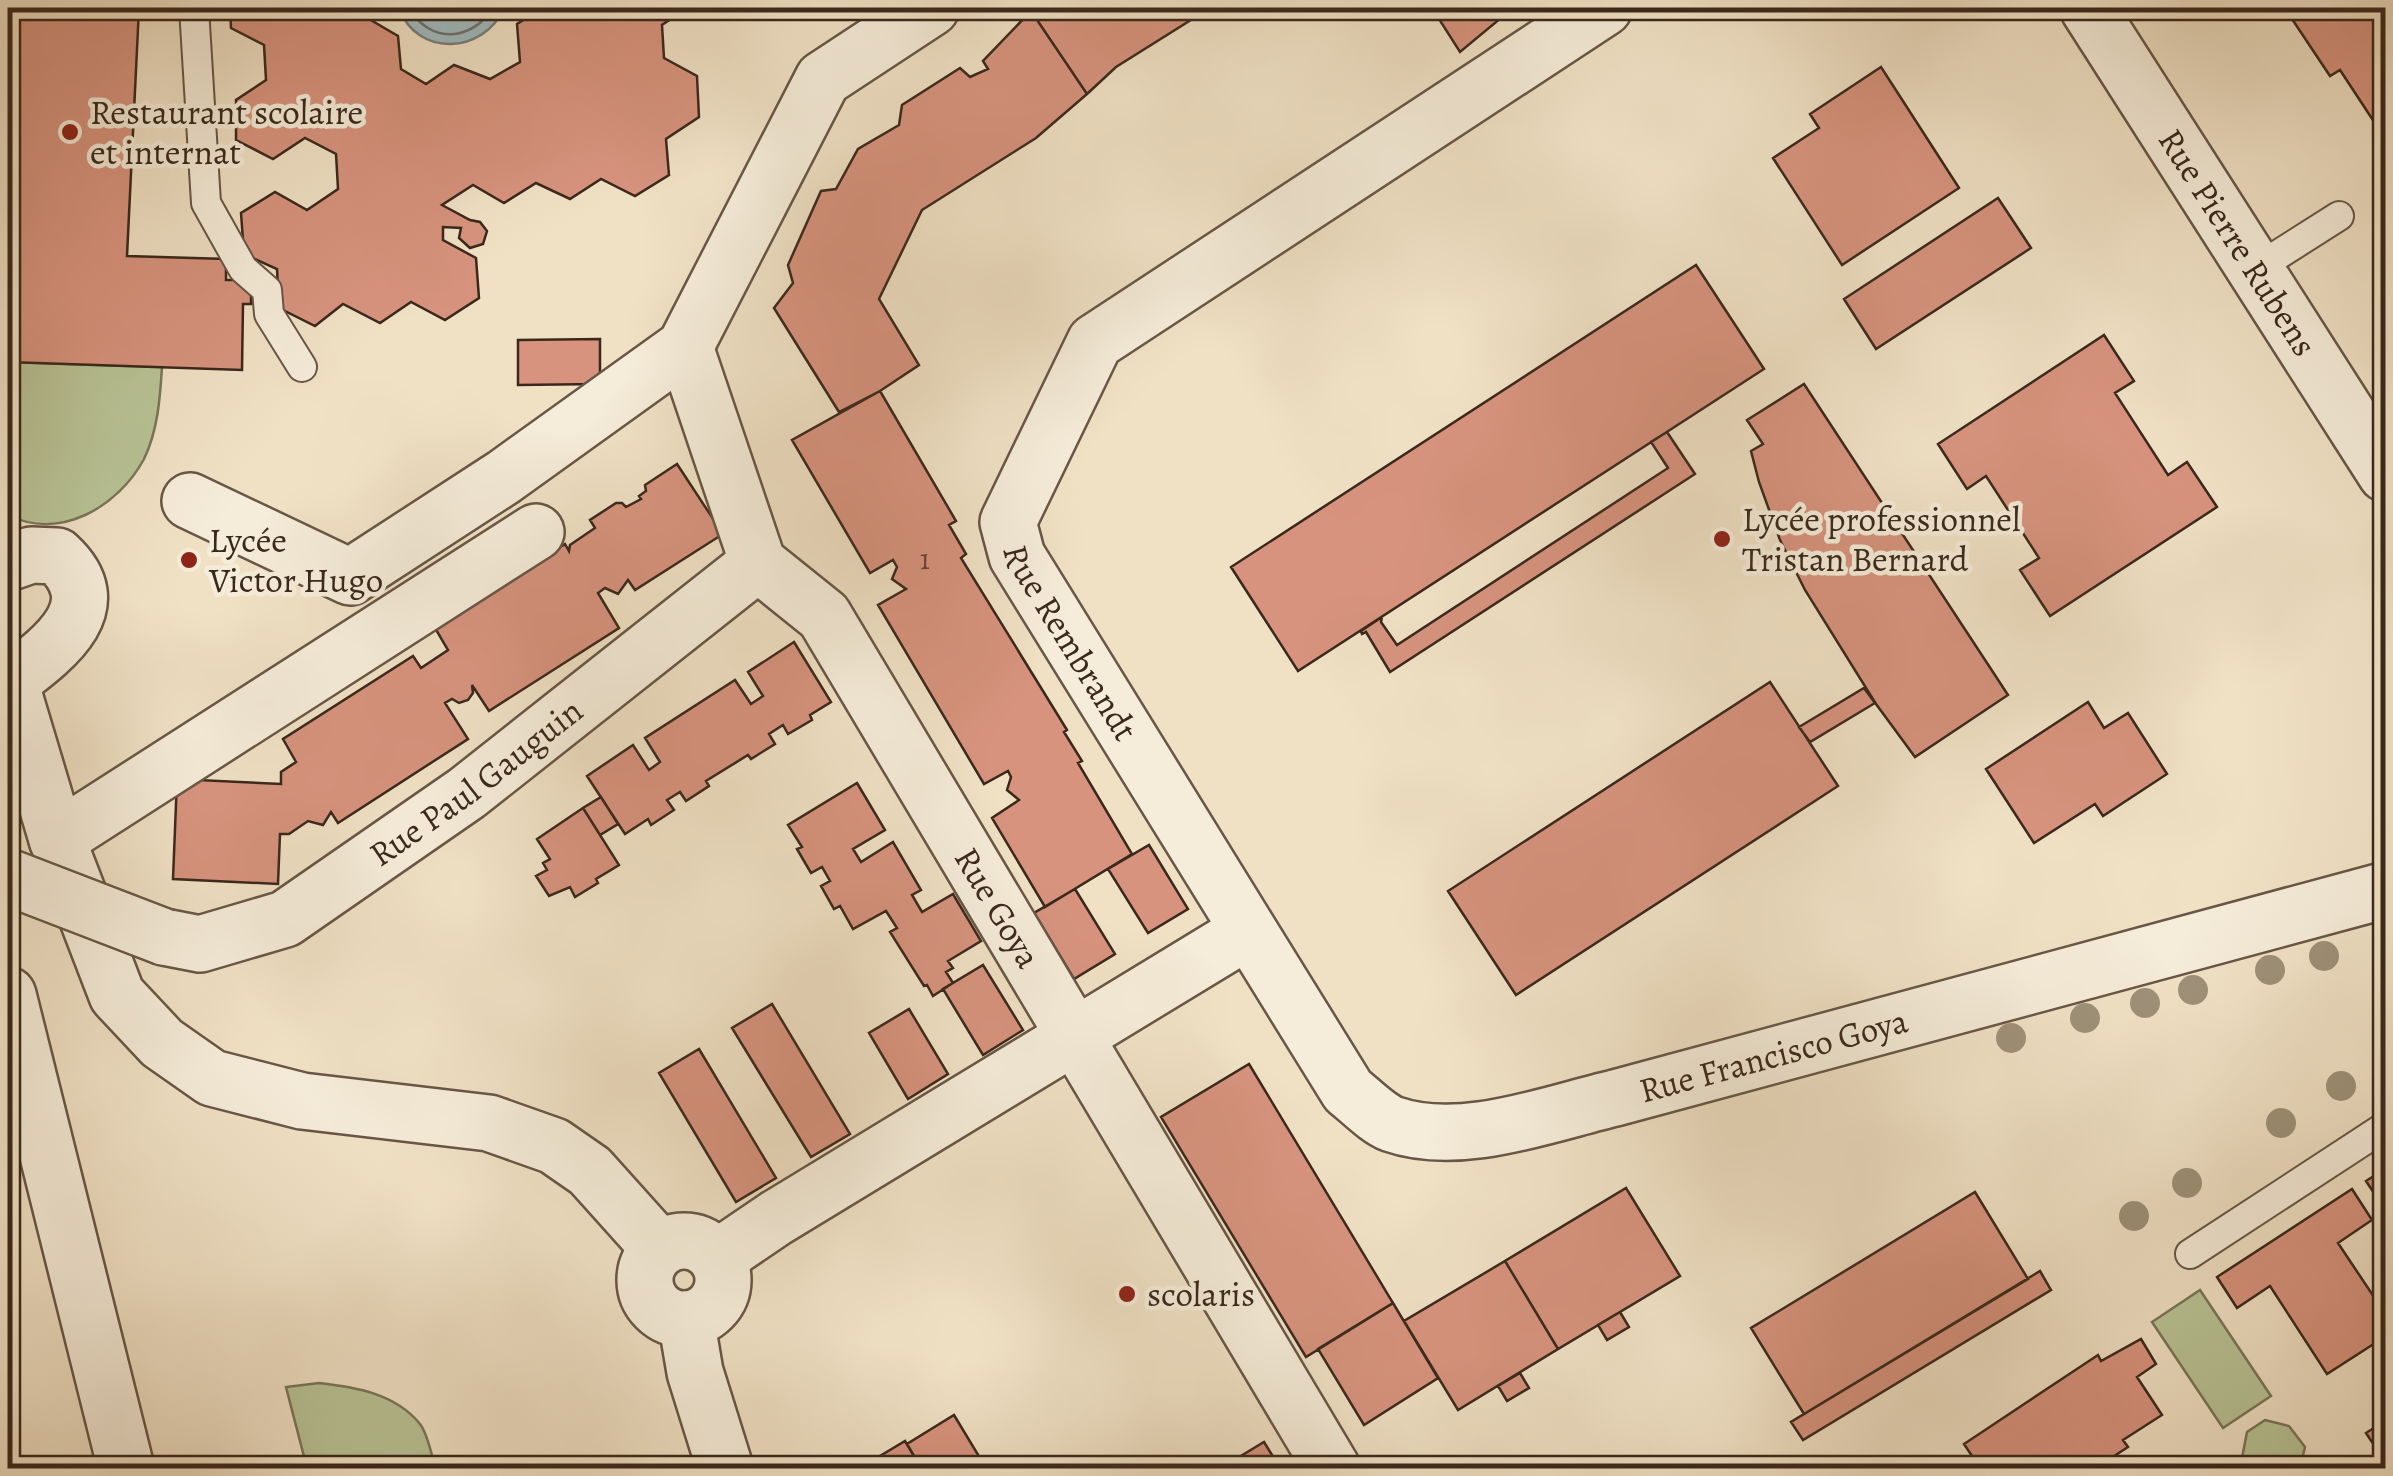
<svg xmlns="http://www.w3.org/2000/svg" width="2393" height="1476" font-family="Alegreya,serif">
	<style>
		.green { fill: #b8c396; stroke: #797659; stroke-width: 2.5 }
		.water { fill: #9fbbbf; stroke: #77807e; stroke-width: 2.5 }
		.lines { fill: none; stroke-linecap: round; stroke-linejoin: round }
		.shore { stroke: #6c726e; stroke-width: 2.5 }
		.building { fill: #d7937e; stroke: #3a281c; stroke-width: 2.5 }
		.lane-casing { stroke: #685646; stroke-width: 32 }
		.street-casing { stroke: #685646; stroke-width: 60 }
		.lane { stroke: #f5ecd9; stroke-width: 28 }
		.street { stroke: #f5ecd9; stroke-width: 55 }
		.street-bridge-casing { stroke: #685646; stroke-width: 60; stroke-linecap: butt }
		.street-bridge { stroke: #f5ecd9; stroke-width: 55 }
		.tree { fill: #9e9179 }
		.poi-dot { fill: #8f2418; stroke: #f5ecd9; stroke-width: 4 }
		.labels { text-anchor: middle; stroke-width: 9; stroke-linejoin: round; paint-order: stroke }
		.number-label { font-size: 30px; fill: #614334 }
		.poi-label { font-size: 35px; fill: #3a281c; stroke: #f5ecd9; text-anchor: start }
		.street-label { font-size: 35px; fill: #3a281c; stroke: #f5ecd9 }
	</style>
	<rect width="100%" height="100%" fill="#f0e1c5"/>
	<filter id="stains"><feTurbulence type="fractalNoise" baseFrequency=".002" numOctaves="4"/><feColorMatrix values="0 0 0 0 .2 0 0 0 0 .09 0 0 0 0 .02 0 0 0 .5 -.17"/></filter>
	<radialGradient id="worn" r=".72"><stop offset=".6" stop-color="#630" stop-opacity="0"/><stop offset="1" stop-color="#630" stop-opacity=".3"/></radialGradient>
	<path class="green" d="M8,362l154,5c-2,31 -4,63 -18,92 -26,48 -84,82 -136,56z
		M2200,1290l71,106 -48,32 -71,-106z
		M319,1383c35,4 76,10 101,41 8,10 11,31 16,44h-129l-21,-81z
		M2265,1420l24,6 16,21 -5,21h-52l-6,-10 5,-26z"/>
	<path class="water" d="M399,8h105c-20,46 -87,50 -105,0z"/>
	<g class="lines">
		<path class="shore" d="M409,8c21,36 62,34 84,0"/>
	</g>
	<path class="building" d="M8,8h131l-12,248 99,3v21h25v24h-8l-1,66 -234,-8z
		M230,8h134v8l34,20 3,33 25,15 28,-19 36,14 30,-17 -3,-38 26,-16h144l-25,17 2,33 33,18 2,41 -33,22 3,36 -34,21 -34,-17 -31,20 -34,-16 -32,20 -31,-18 -31,20 28,15 10,2 7,9 -4,13 -13,4 -11,-10 2,-10 -18,-1v13l33,18 3,40 -34,22 -34,-18 -31,21 -37,-19 -28,22 -36,-18 -2,-39 -33,-15 -3,-41 34,-21 32,18 31,-21 -2,-35 -31,-16 -32,21 -37,-19v-40l30,-20 -2,-35 -33,-17z
		M1035,8h175l-94,59 -29,27 -56,-83z
		M1432,8h81l-53,44z
		M2300,8h86v132l-46,-70 -10,6 -40,-60z
		M1031,11l56,83 -51,44 -114,72 -43,89 40,66 -39,26 -41,21 -65,-104 19,-25 -5,-18 33,-74 15,-2 22,-40 41,-24 3,-20 58,-37 10,9 18,-8 -5,-8z
		M1881,67l78,121 -117,77 -69,-107 46,-30 -9,-14z
		M1998,198l33,50 -155,101 -32,-50z
		M1696,265l68,104 -466,302 -67,-104z
		M2104,335l30,46 -19,12 53,82 19,-13 30,45 -167,109 -30,-46 19,-12 -53,-82 -19,13 -29,-45z
		M600,339v45l-82,1v-45z
		M1804,384l204,311 -93,62 -39,-53 -71,-114 -25,-50 -21,-58 -8,-31 12,-7 -16,-24z
		M880,391l76,130 -7,4 17,29 -5,4 106,172 -3,2 18,29 -4,2 54,91 -87,53 -53,-89 27,-18 -12,-10 4,-13 -3,-6 -24,13 -106,-179 28,-16 -14,-10 5,-12 -4,-7 -23,13 -78,-133z
		M1667,432l28,42 -305,198 -24,-40 -4,2 -1,-3 21,-14 -1,5 16,23 271,-177 -17,-26z
		M677,464l46,70 -88,56 -7,-10 -10,14 -13,-6 -7,5 21,35 -130,83 -17,-26 1,8 -5,7 -9,3 -7,-4 -7,4 23,36 -130,84 -7,-11 -8,13 -15,-4 -19,13h-9l-2,50 -105,-5 4,-100 104,5v-12l15,-10 -13,-23 130,-83 8,12 27,-18 -13,-22 130,-84 4,7 1,-6 25,-17 -5,-8 26,-17h6l4,4 15,-8 -2,-3 7,-5 -1,-6z
		M794,642l37,60 -21,13 2,5 -24,14 -5,-9 -14,9 6,10 -24,15 -3,-4 -42,26 3,5 -23,15 -6,-9 -13,8 7,10 -23,15 -3,-6 -23,15 -38,-58 46,-31 16,25 11,-8 -15,-24 90,-58 16,24 12,-8 -15,-24z
		M1770,682l68,104 -322,209 -68,-104z
		M1864,688l11,15 -65,39 -11,-15z
		M2088,702l16,26 24,-15 39,61 -64,42 -8,-12 -61,39 -48,-74z
		M857,783l28,47 -32,19 8,13 32,-20 28,48 -9,5 10,17 31,-18 28,47 -33,20 5,7 -7,4 7,11 -20,13 -6,-11 -3,1 -34,-54 7,-4 -11,-17 -33,18 -13,-23 -6,3 -13,-23 9,-5 -8,-14 -11,6 -14,-24 5,-2 -14,-22z
		M601,797l17,27 -18,11 -17,-27z
		M583,808l36,57 -23,14 2,4 -23,14 -5,-10 -21,9 -13,-20 11,-6 -4,-7 7,-4 -13,-20z
		M1149,845l39,64 -40,24 -40,-64z
		M1075,889l40,65 -41,25 -40,-66z
		M983,965l40,65 -40,25 -40,-66z
		M772,1004l78,130 -39,23 -79,-129z
		M909,1009l39,65 -40,25 -39,-66z
		M699,1049l77,129 -40,24 -77,-129z
		M1249,1064l144,239 -87,54 -145,-240z
		M2386,1168v43l-20,-30z
		M1626,1188l54,88 -122,73 -53,-88z
		M2352,1189l20,31 -34,23 48,72v21l-59,38 -57,-88 -33,22 -20,-31z
		M1975,1192l53,87 -224,135 -53,-86z
		M1505,1261l53,88 -100,61 -54,-89z
		M2040,1271l11,19 -248,150 -12,-18z
		M1393,1303l45,75 -74,47 -46,-76z
		M1620,1312l9,15 -22,13 -9,-15z
		M2141,1339l15,25 -19,13 25,38 -39,25 5,7 -32,21h-116l-16,-24 134,-89 3,6z
		M1520,1373l9,15 -22,13 -9,-15z
		M954,1415l32,53h-65l-14,-24z
		M2386,1420v43l-20,-30z
		M905,1441l16,27h-61z
		M1264,1442l16,26h-59z"/>
	<g class="lines">
		<defs>
			<path id="lane" d="M194,8l12,195 37,66 24,21 2,24 33,53
				M2254,270l85,-54
				M2190,1254l196,-128"/>
			<g id="street">
				<path id="s1" d="M1604,8l-509,334 -87,180 9,34 331,535c13,10 29,27 44,33 69,24 155,-10 223,-26l771,-208"/>
				<path id="s2" d="M2088,8l298,466"/>
				<path id="s3" d="M685,347l73,216 66,53 508,852"/>
				<path d="M190,501l160,76 154,-100 181,-130 138,-268 108,-71"/>
				<path d="M8,563l23,-8 26,1c56,51 -5,94 -47,126"/>
				<path d="M8,675l49,164 60,156 45,48 50,35 90,23 187,22 65,23 36,25 70,78"/>
				<path d="M57,839l479,-307"/>
				<path id="s4" d="M164,937l36,7 85,-25 182,-126 291,-230"/>
				<path d="M8,995l118,473"/>
				<circle cx="684" cy="1280" r="39"/>
				<path d="M717,1258l59,-40 472,-287"/>
				<path d="M686,1319l9,53 30,96"/>
			</g>
		</defs>
		<use href="#lane" class="lane-casing"/>
		<use href="#street" class="street-casing"/>
		<use href="#lane" class="lane"/>
		<use href="#street" class="street"/>
		<defs>
			<path id="street-bridge" d="M8,877l156,60"/>
		</defs>
		<use href="#street-bridge" class="street-bridge-casing"/>
		<use href="#street-bridge" class="street-bridge"/>
	</g>
	<g class="tree">
		<circle cx="2324" cy="956" r="15"/>
		<circle cx="2270" cy="970" r="15"/>
		<circle cx="2193" cy="990" r="15"/>
		<circle cx="2145" cy="1003" r="15"/>
		<circle cx="2085" cy="1018" r="15"/>
		<circle cx="2011" cy="1038" r="15"/>
		<circle cx="2341" cy="1086" r="15"/>
		<circle cx="2281" cy="1123" r="15"/>
		<circle cx="2187" cy="1183" r="15"/>
		<circle cx="2134" cy="1216" r="15"/>
	</g>
	<g class="poi-dot">
		<circle cx="70" cy="132" r="10"/>
		<circle cx="1722" cy="539" r="10"/>
		<circle cx="189" cy="560" r="10"/>
		<circle cx="1127" cy="1294" r="10"/>
	</g>
	<g class="labels">
		<g class="number-label">
			<text x="925" y="569">1</text>
		</g>
		<g class="poi-label">
			<text x="90" y="124">Restaurant scolaire<tspan x="90" dy="40">et internat</tspan></text>
			<text x="1742" y="531">Lycée professionnel<tspan x="1742" dy="40">Tristan Bernard</tspan></text>
			<text x="209" y="552">Lycée<tspan x="209" dy="40">Victor Hugo</tspan></text>
			<text x="1147" y="1306">scolaris</text>
		</g>
		<g class="street-label">
			<text dy="12" stroke="none"><textPath href="#s2" startOffset="278">Rue Pierre Rubens</textPath></text>
			<text dy="12" stroke="none"><textPath href="#s1" startOffset="945">Rue Rembrandt</textPath></text>
			<text dy="12" stroke="none"><textPath href="#s4" startOffset="360">Rue Paul Gauguin</textPath></text>
			<text dy="12" stroke="none"><textPath href="#s3" startOffset="652">Rue Goya</textPath></text>
			<text dy="12" stroke="none"><textPath href="#s1" startOffset="1920">Rue Francisco Goya</textPath></text>
		</g>
	</g>
	<rect width="2393" height="1476" fill="none" stroke="#f0e1c5" stroke-width="40"/>
	<rect x="10" y="10" width="2373" height="1456" fill="none" stroke="#3a281c" stroke-width="5"/>
	<rect x="20" y="20" width="2353" height="1436" fill="none" stroke="#3a281c" stroke-width="2.5"/>
	<rect width="100%" height="100%" filter="url(#stains)"/>
	<rect width="100%" height="100%" fill="url(#worn)"/>
</svg>
